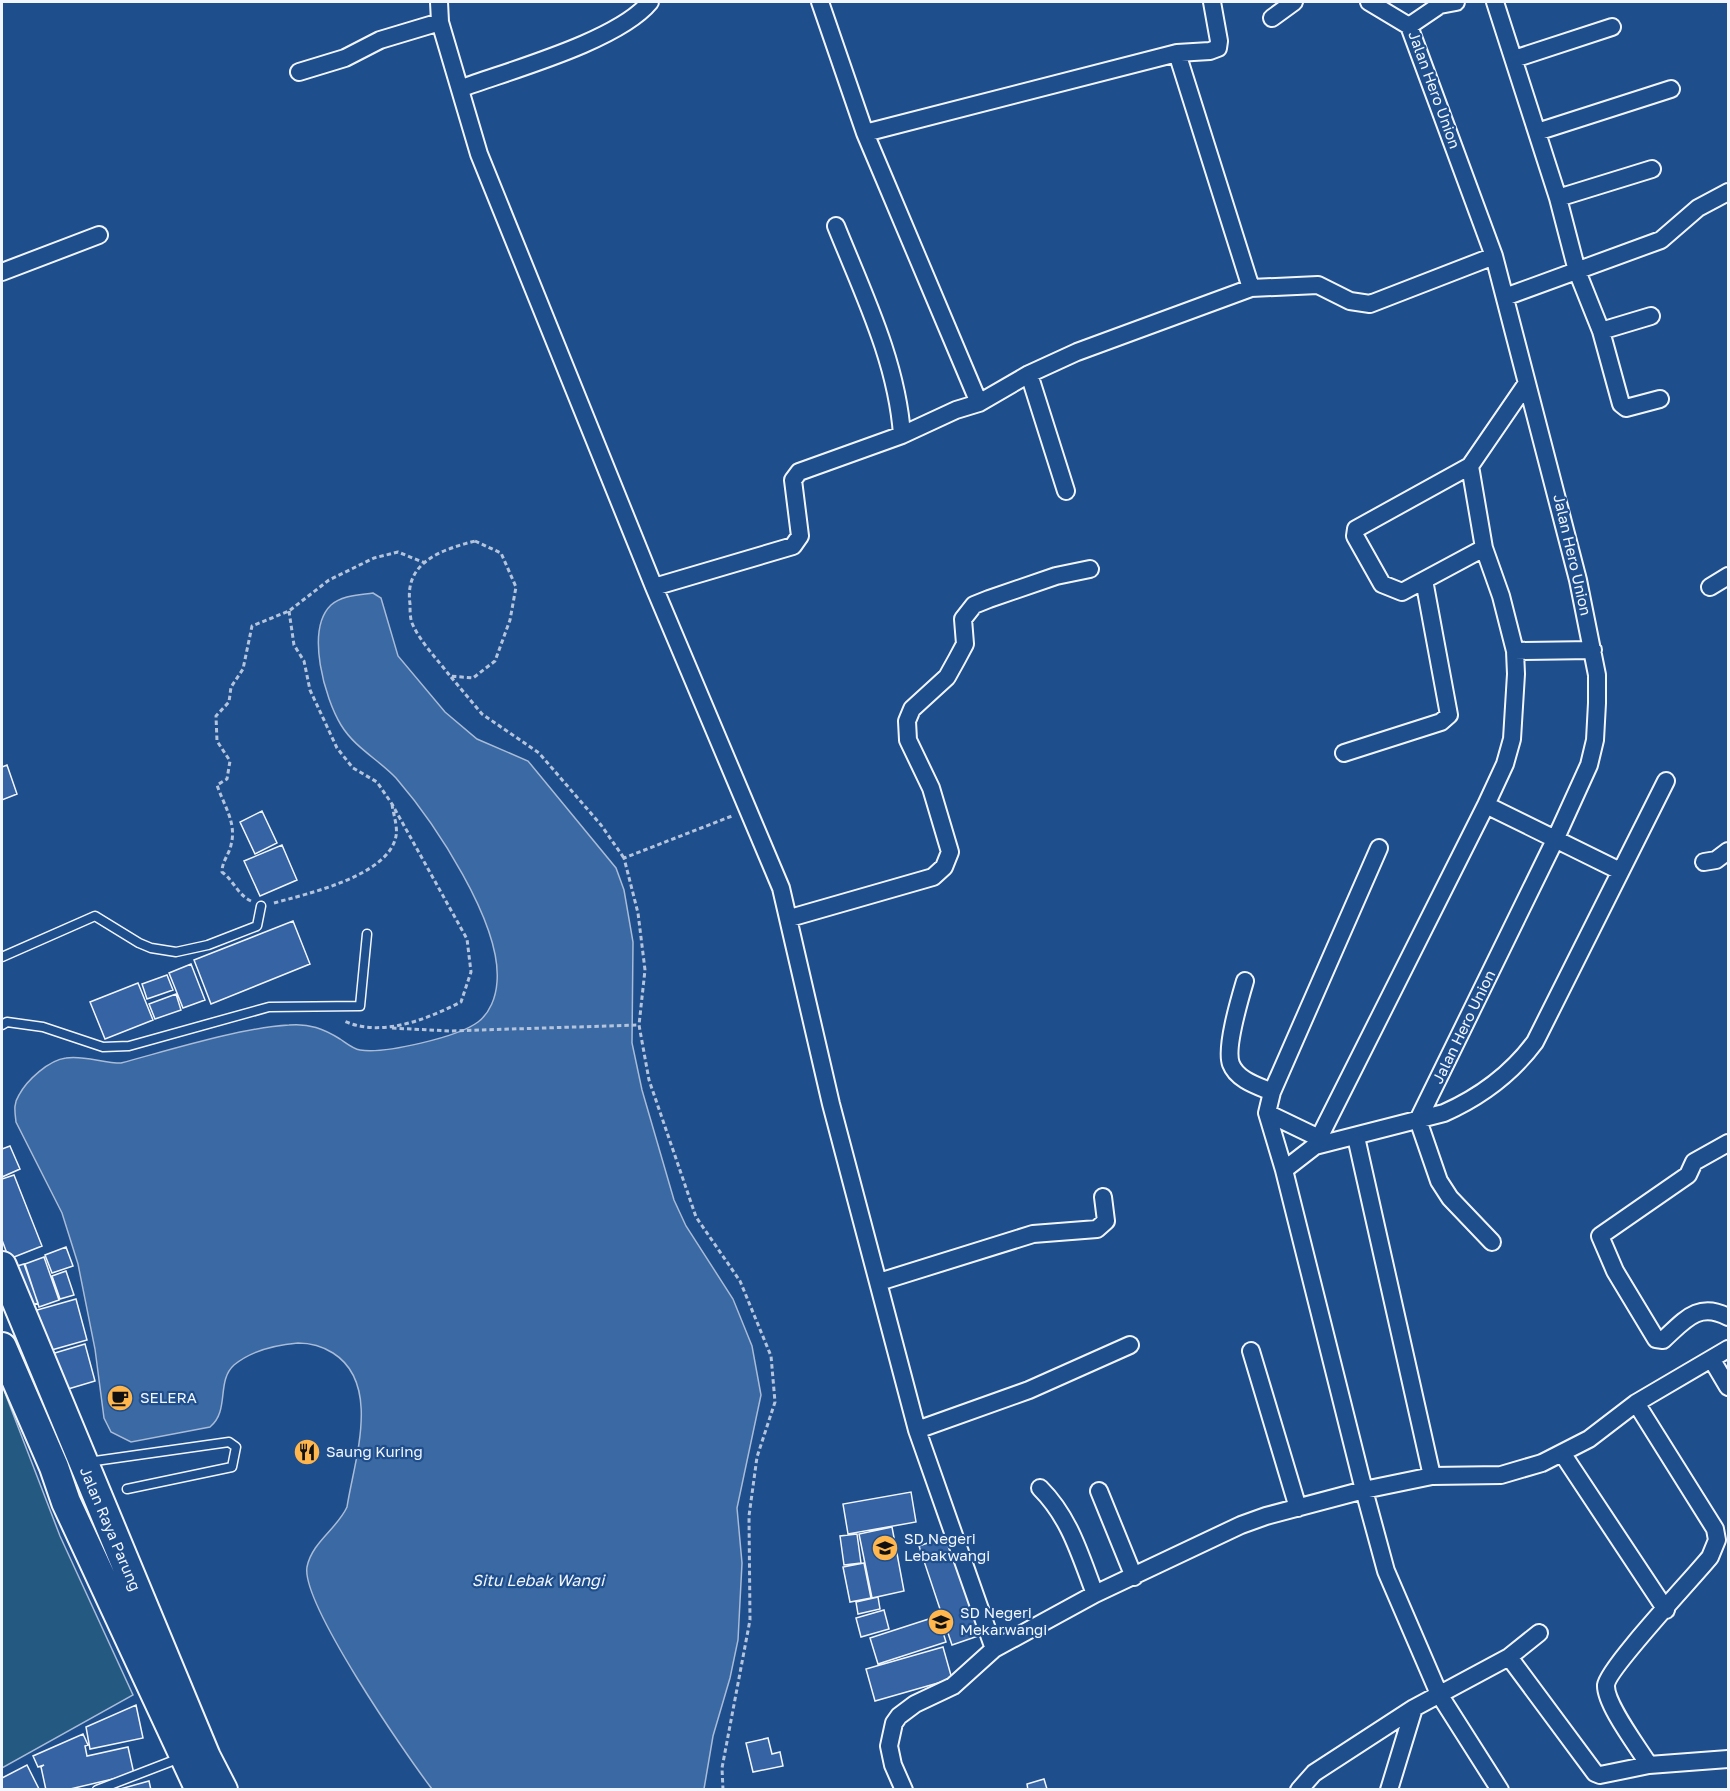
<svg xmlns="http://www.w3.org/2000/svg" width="1730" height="1791" font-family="'Golos Text',sans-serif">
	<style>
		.green { fill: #245a82; stroke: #a8bbd7; stroke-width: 1.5 }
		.water { fill: #3b69a3; stroke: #a8bbd7; stroke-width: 1.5 }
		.building { fill: #3563a3; stroke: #f2f6ff; stroke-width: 1.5 }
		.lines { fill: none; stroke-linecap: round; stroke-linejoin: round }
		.service-casing { stroke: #f2f6ff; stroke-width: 11 }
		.minor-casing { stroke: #f2f6ff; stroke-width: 20 }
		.trunk-casing { stroke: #f2f6ff; stroke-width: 32 }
		.path { stroke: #b3c4dc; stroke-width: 3; stroke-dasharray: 4.5 3; stroke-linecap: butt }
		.service { stroke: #1f4e8c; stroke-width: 8 }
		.minor { stroke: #1f4e8c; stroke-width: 16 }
		.trunk { stroke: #1f4e8c; stroke-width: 28 }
		.labels { text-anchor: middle; stroke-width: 4.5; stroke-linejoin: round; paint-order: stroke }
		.street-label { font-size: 15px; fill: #f2f6ff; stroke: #1f4e8c }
		.poi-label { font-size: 15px; fill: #f2f6ff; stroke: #1f4e8c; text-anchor: start }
		.water-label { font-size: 16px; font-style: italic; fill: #f2f6ff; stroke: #1f4e8c }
	</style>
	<rect width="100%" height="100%" fill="#1f4e8c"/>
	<path class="green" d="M2,1385l58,151 73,159 -131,73z"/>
	<path class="water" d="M373,593l8,5 17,58 47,56 32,27 51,22 88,107 8,22 9,52 -1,101 10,47 32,110 12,26 47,73 19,47 9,49 -24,113 5,55 -4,77 -8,38 -17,58 -9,53h-272c-26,-34 -131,-186 -125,-222 5,-25 30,-38 40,-60 7,-46 35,-123 -14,-154 -11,-7 -22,-10 -35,-10 -23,2 -46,7 -64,22 -18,16 -4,46 -24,62l-79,15 -20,-10 -7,-14 -9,-69 -17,-85 -16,-51 -46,-91c-1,-10 -3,-18 3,-27 8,-15 30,-35 47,-37 17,-3 37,5 55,5 49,-13 119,-35 168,-38 20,-2 35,4 51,14 6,4 13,10 20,11 25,4 98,-13 118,-28 12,-9 18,-25 19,-40 5,-59 -63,-160 -101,-204 -18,-19 -41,-30 -55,-53 -16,-26 -36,-95 -10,-120 11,-10 28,-10 42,-12z"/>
	<path class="building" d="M7,765l10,29 -15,6v-33z
		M262,811l15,32 -22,11 -15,-32z
		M282,845l15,35 -37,16 -16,-35z
		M293,921l17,43 -99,40 -17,-44z
		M191,964l14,36 -22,8 -14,-35z
		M167,975l6,15 -26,9 -5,-15z
		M138,983l15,37 -48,19 -15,-37z
		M176,994l5,16 -26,9 -6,-15z
		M10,1146l10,23 -18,8v-28z
		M14,1175l28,71 -33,13 -7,-19v-61z
		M66,1247l7,19 -21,7 -7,-18z
		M44,1257l15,43 -20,7 -14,-43z
		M24,1264l14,39 -17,6 -14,-40z
		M66,1271l8,24 -14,4 -8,-23z
		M76,1299l11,41 -46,13 -11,-41z
		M85,1344l10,37 -37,11 -10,-37z
		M911,1492l5,30 -68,12 -5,-30z
		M892,1527l12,64 -32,7 -13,-64z
		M857,1534l4,29 -17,2 -4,-29z
		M948,1536l33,99 -29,10 -33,-99z
		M864,1563l7,35 -21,4 -7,-35z
		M878,1597l2,12 -22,5 -2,-12z
		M884,1610l5,19 -28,8 -5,-19z
		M938,1616l8,26 -68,22 -8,-26z
		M943,1647l9,32 -77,22 -9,-32z
		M136,1705l7,33 -53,11 -4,-22z
		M83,1734l5,11 -3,1 2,10 41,-9 6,27 -68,16h-20l-5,-23 3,-2 -6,2 -5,-11z
		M768,1738l4,16 8,-2 3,14 -30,6 -7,-29z
		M27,1765l12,24 -37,1v-12z
		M1044,1779l3,10 -19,1 -1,-6z
		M149,1781l2,9h-31v-1z"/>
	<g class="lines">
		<defs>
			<path id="service" d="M2,957l93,-41 44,27 12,5 25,4 32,-7 49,-19 4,-20
				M2,1025l5,-3 36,5 60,20 26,-1 140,-39 91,-1 7,-72
				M88,1462l141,-20 7,5 -4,20 -105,22
				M97,1790l83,-32"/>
			<path id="minor" d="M439,2l1,20 39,132 175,433 127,301 50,216 86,326 77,219
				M820,2l45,131 114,270
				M1369,2l40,24
				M1495,2l63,196 19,73 24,60 20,73 5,4 34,-9
				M1272,18l22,-16
				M1177,53l74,235
				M1514,59l98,-32
				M299,72l46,-14 35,-18 60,-18
				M462,88c49,-18 156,-47 188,-86
				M1537,132l134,-43
				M865,133l312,-80 33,-2 8,-3 1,-7 -7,-39
				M1558,198l94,-29
				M836,226c27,67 61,136 66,209
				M2,272l97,-37
				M1505,297l156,-57 37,-32 30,-16
				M1601,331l50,-15
				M1029,374l37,117
				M1470,466l-114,63 -1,7 27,48 20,8 82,-44
				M654,587l139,-41 7,-10 -7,-56 6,-8 103,-37 54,-25 23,-7 50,-29 48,-22 174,-64 67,-3 32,16 20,3 124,-48
				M1710,587l18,-11
				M1515,651l78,-1
				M1344,753l97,-31 8,-7 -25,-135
				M1486,805l134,66
				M1704,862l12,-2 12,-9
				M790,918l143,-41 11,-10 6,-15 -19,-64 -23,-48 -1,-19 5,-12 35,-32 10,-18 8,-15 -2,-25 11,-14 15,-6 67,-23 34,-7
				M1245,981c-5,17 -20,67 -14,83 6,16 27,22 41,28
				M1267,1113l52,25
				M1418,1120l137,-280 34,-75 6,-25 2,-37v-28l-19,-95 -84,-324 -85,-230 31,-21 16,-3
				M1418,1120l21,61 11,17 42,44
				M1356,1137l76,339
				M1728,1143l-34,19 -6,13 -88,61 15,35 41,68 7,1c21,-19 35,-39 65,-23
				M1315,1146l171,-341 19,-41 7,-25 4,-65 -1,-23 -14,-55 -17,-48 -14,-82 57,-83
				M1284,1170l-17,-57 5,-21 107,-244
				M879,1282l154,-48 64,-5 9,-8 -3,-24
				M1251,1351l47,157
				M1712,1360l16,27
				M1636,1403l79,126 2,11 -7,17c-17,21 -102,111 -104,128 -1,19 32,62 43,80
				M917,1430l112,-40 101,-45
				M1562,1453l104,157
				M1040,1488c30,30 40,67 55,106
				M1099,1491l35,86
				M1509,1657l86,116 5,2 49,-10 79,-6
				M904,1790l-11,-25 -4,-19 5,-23 5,-7 16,-12 38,-18 41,-37 101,-55 146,-69 25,-9 98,-26 -80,-320 31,-24 129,-33c36,-16 68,-40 91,-71l131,-261
				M1299,1790l15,-17 100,-65 95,-51 30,-24
				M1389,1790l25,-82
				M1500,1790l-61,-96 -53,-123 -22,-81 68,-14 69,-1 41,-12 47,-24 47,-36 92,-54"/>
			<path id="trunk" d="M2,1266l204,491 17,33
				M2,1347l52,120 12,35 134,288"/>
		</defs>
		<use href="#service" class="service-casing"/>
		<use href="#minor" class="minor-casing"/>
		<use href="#trunk" class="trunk-casing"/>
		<path class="path" d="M475,541l26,12 15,34 -6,33 -15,41 -22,17 -23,-2c-12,-16 -30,-34 -38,-53 -2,-5 -2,-13 -2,-19 -6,-42 31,-54 65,-63z
			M289,611l5,34 10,16 6,29 27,58 16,20 24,14 15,22 75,135 4,33 -10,30c-34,17 -79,36 -117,19
			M451,677l31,37 57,39 62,72 23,33
			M251,901c-13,-6 -17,-20 -29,-29 0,-11 7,-17 9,-27 6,-22 -7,-39 -14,-60l10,-6 3,-18 -13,-20 -1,-25 13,-14 2,-15 12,-18 9,-43 37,-15 40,-31 45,-22 24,-6 27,11
			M274,903c32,-9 115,-27 122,-67 2,-9 -3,-23 -4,-32
			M392,1028l57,3 190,-6
			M723,1790l-1,-22 28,-148 -1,-104 8,-59 18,-55 -4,-46 -31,-75 -44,-64 -47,-137 -10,-55 6,-55 -7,-57 -14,-55 108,-42"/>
		<use href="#service" class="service"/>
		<use href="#minor" class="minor"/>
		<use href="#trunk" class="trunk"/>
	</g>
	<defs>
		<symbol id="cafe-disc" viewBox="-11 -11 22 22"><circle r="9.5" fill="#ffb74d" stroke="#1f4e8c"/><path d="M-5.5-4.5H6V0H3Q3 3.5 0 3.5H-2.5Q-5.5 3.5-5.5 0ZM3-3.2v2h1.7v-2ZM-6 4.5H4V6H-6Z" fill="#111"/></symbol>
		<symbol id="restaurant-disc" viewBox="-11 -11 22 22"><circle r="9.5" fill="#ffb74d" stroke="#1f4e8c"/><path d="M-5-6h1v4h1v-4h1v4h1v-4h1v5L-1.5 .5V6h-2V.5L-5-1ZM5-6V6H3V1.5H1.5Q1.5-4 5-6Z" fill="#111"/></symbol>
		<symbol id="school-disc" viewBox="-11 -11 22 22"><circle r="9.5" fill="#ffb74d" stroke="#1f4e8c"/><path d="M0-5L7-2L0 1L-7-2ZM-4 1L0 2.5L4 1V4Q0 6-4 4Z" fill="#111"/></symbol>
	</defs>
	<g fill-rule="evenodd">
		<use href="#cafe-disc" x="105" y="1383" width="30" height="30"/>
		<use href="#restaurant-disc" x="292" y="1437" width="30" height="30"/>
		<use href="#school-disc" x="870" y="1533" width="30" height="30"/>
		<use href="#school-disc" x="926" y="1607" width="30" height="30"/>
	</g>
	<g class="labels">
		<g class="street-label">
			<text transform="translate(1434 90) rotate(70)" y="5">Jalan Hero Union</text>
			<text transform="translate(1572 555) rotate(77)" y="5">Jalan Hero Union</text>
			<text transform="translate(1464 1027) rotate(-64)" y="5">Jalan Hero Union</text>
			<text transform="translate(110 1529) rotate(67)" y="5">Jalan Raya Parung</text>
		</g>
		<g class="poi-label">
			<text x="140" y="1403">SELERA</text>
			<text x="326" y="1457">Saung Kuring</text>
			<text x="904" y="1544">SD Negeri<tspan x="904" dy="17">Lebakwangi</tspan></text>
			<text x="960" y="1618">SD Negeri<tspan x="960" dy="17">Mekarwangi</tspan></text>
		</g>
		<g class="water-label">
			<text x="538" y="1586">Situ Lebak Wangi</text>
		</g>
	</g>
	<rect width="1730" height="1791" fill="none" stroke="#f2f6ff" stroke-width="6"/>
</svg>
